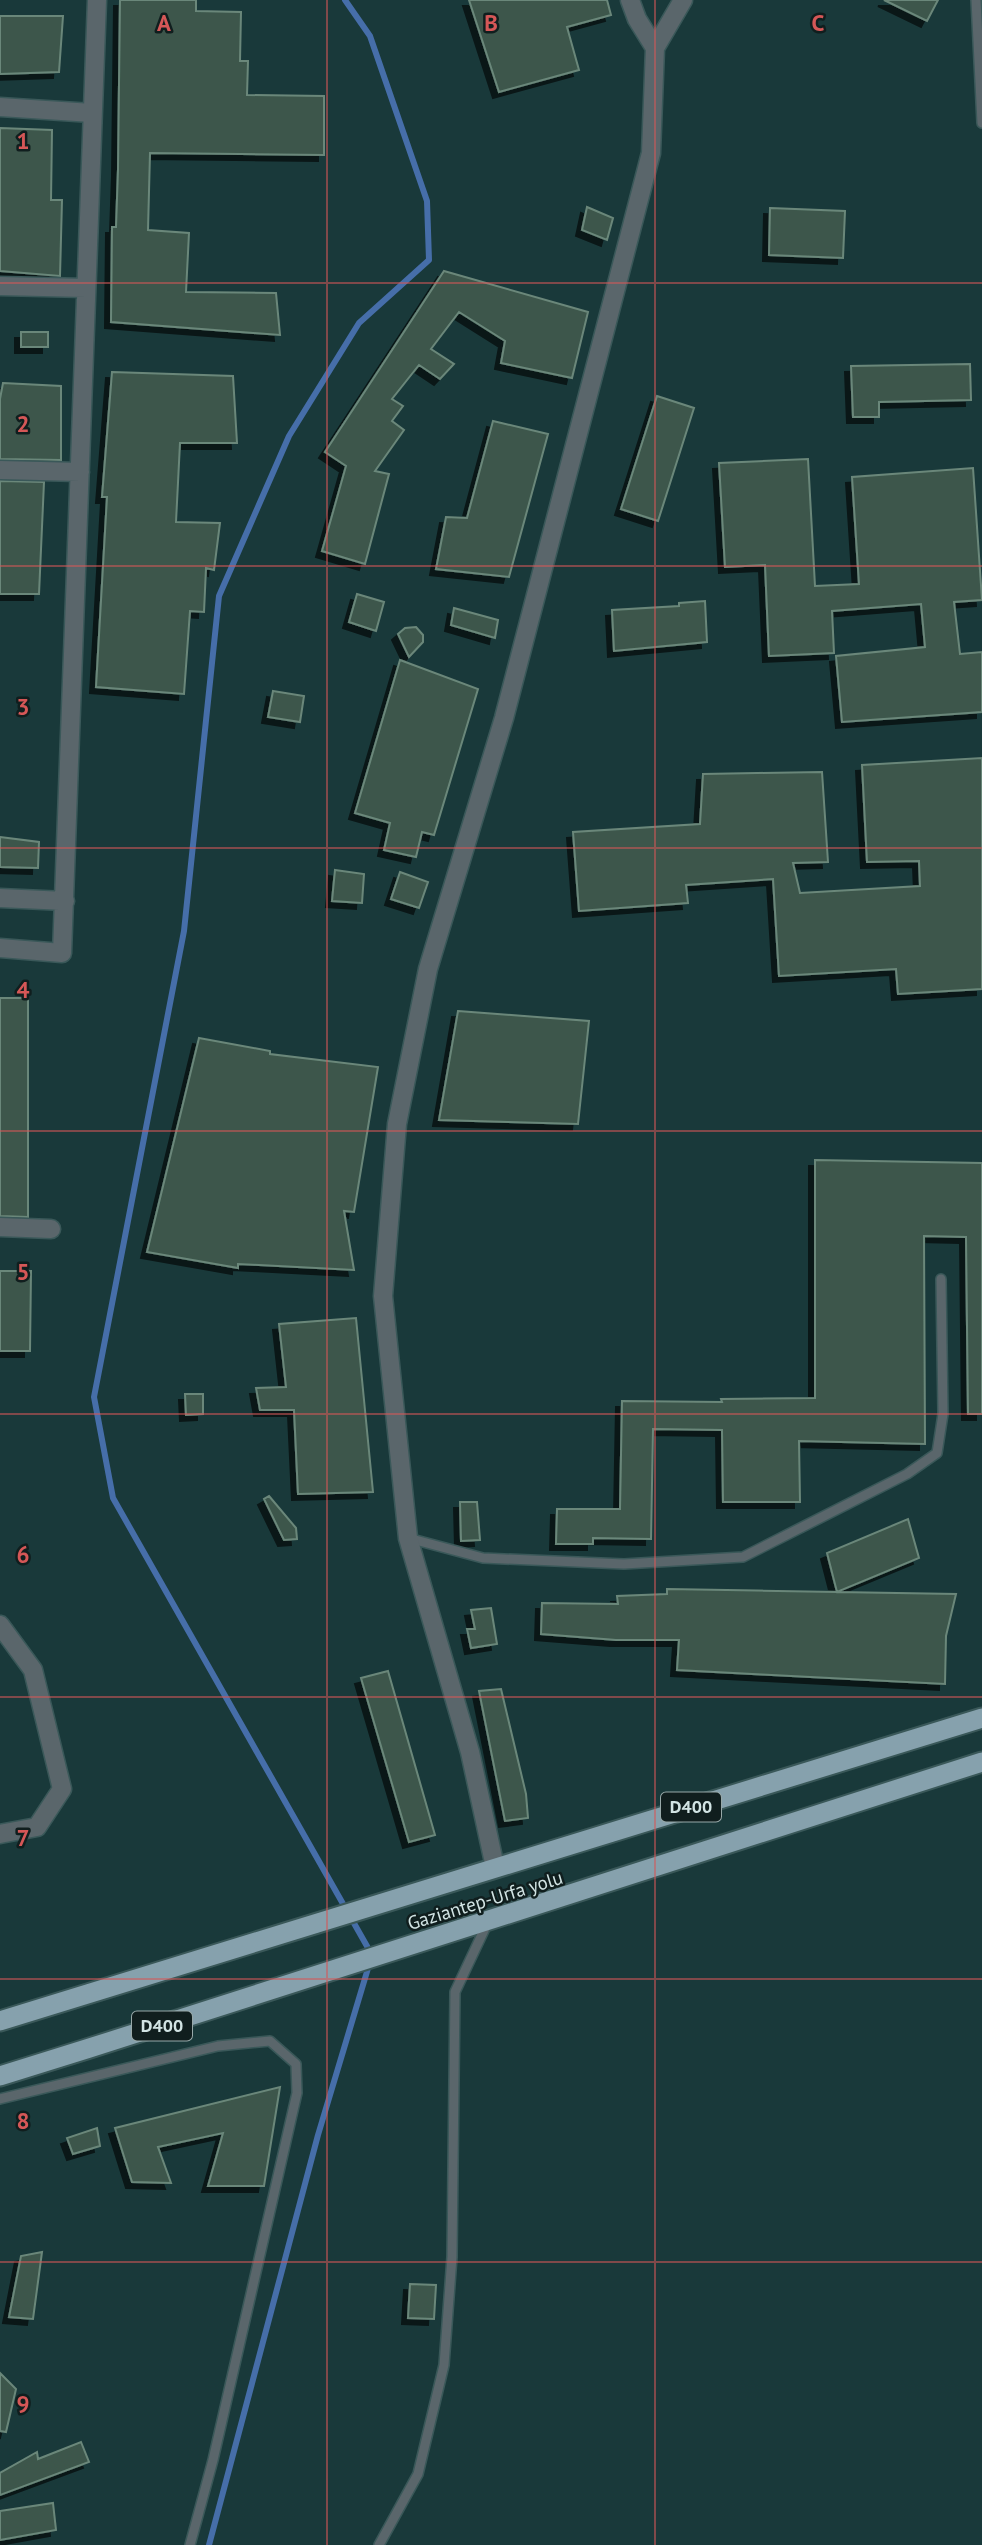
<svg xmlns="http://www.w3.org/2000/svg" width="982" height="2545" font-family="'PT Sans',sans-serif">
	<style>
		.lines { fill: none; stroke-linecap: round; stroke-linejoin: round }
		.stream { stroke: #466ea9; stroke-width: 6 }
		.building { fill: #3c574b; stroke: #6b877a; stroke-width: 2; filter: url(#shadow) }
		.service-casing { stroke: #3a5859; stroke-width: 12 }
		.minor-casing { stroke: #3a5859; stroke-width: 21 }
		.trunk-casing { stroke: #3a5859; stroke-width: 23 }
		.service { stroke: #5a666b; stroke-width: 9 }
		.minor { stroke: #5a666b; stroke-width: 18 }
		.trunk { stroke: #86a1ad; stroke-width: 19 }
		.grid { fill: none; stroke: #d55757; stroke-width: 2; stroke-opacity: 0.55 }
		.labels { text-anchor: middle; stroke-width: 5; stroke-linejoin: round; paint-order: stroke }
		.shield { fill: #101e1e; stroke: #98a9a9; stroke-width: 2 }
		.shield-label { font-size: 18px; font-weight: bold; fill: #d2e4e4 }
		.street-label { font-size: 19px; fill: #d2e4e4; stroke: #101e1e }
		.grid-label { font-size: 23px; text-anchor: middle; font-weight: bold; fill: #d55757; stroke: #101e1e; stroke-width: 5; stroke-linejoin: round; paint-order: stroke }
	</style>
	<defs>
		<filter id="shadow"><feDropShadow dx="-6" dy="6" stdDeviation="0" flood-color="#0009"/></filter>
	</defs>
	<rect width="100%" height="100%" fill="#19393a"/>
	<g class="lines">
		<path class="stream" d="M209,2545l109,-410 54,-180 -259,-457 -19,-101 90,-466 35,-335 70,-160 70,-113 70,-63 -2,-59 -57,-165 -25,-36"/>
	</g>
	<path class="building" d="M120,0h76v11l45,1 -1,49h8l-1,34 77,1v59l-174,-2 -2,77 41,3 -3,59 90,1 4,42 -169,-13 1,-95h4l2,-57z
		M469,0h138l4,15 -44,12 12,43 -80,22z
		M884,0h54l-11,21z
		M0,16h63l-4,56 -59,2z
		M0,128l52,2 -1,70h11l-2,76 -60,-5z
		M587,207l26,11 -6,22 -25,-10z
		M770,208l75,3 -2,47 -74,-3z
		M444,271l144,41 -16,66 -71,-15 4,-22 -46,-29 -28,37 23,15 -14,15 -21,-14 -27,34 11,7 -11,15 12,9 -29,41 14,3 -24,90 -43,-13 24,-85 -21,-14z
		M21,332h27v15h-27z
		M970,364l1,36 -92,2v15h-26l-2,-51z
		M112,372l121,4 4,67h-57l-4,79 44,1 -6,47 -8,-2 -2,44 -14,-1 -6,83 -88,-7 11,-190h-5z
		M3,383l58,3v74l-61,-1v-60z
		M657,396l37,12 -36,113 -37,-12z
		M493,421l55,13 -39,143 -73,-8 10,-52 21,1z
		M808,459l7,127 44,-2 -7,-107 121,-9 9,132 -28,2 6,52 22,-2v60l-140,10 -6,-66 89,-9 -4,-43 -89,7 2,42 -65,3 -4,-91 -40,2 -6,-104z
		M0,481l44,1 -5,112h-39z
		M357,594l27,8 -8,29 -27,-9z
		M705,601l2,41 -93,9 -2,-41 67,-4v-3z
		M454,608l44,12 -3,18 -44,-13z
		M416,627l7,8v7l-14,15 -11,-23 7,-6z
		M400,660l78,29 -44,146 -12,-3 -6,25 -32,-7 6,-27 -35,-10z
		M273,691l31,5 -4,26 -32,-5z
		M982,758v231l-84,5 -2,-25 -117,7 -6,-97 -87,6 2,18 -109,8 -6,-79 127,-8 3,-50 119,-2 6,90 -35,1 7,30 120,-7 -1,-25 -52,1 -5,-97z
		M0,837l39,5 -1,26 -38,-1z
		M335,870l29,4 -2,29 -30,-2z
		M400,872l28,10 -9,26 -28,-9z
		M0,998h28v219l-28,-1z
		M458,1011l131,10 -11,103 -139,-4z
		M199,1038l71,13v3l108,13 -24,145 -10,-1 10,59 -116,-6v4l-91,-16z
		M815,1160l167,3v251h-14l-2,-177 -42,-1 1,208 -126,-3 1,61h-77l-1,-72 -69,-1 -2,110 -58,-1v6h-37l1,-35h63l2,-108 100,1 -1,-3 94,-1z
		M0,1271h31l-1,80h-30z
		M356,1318l17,174 -75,2 -4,-84h-34l-4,-22 30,-1 -7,-63z
		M185,1394h18v20l-17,1z
		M269,1496l27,32 1,11 -13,1 -20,-41z
		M460,1502h17l3,38 -19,1z
		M908,1519l11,39 -82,34 -10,-39z
		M667,1589l289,5 -10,42 -1,48 -268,-14 2,-30h-63l-75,-6 1,-31 76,1 -1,-8 50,-2z
		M491,1608l6,36 -26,4 -4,-19h8l-4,-19z
		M388,1671l47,164 -26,7 -48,-164z
		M501,1689l25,105 2,24 -23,3 -26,-130z
		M280,2087l-16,99h-56l15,-53 -65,14 13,36 -39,-1 -17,-54z
		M97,2128l3,18 -27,8 -6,-16z
		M42,2252l-9,67 -24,-2 12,-61z
		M410,2284l26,1 -2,34 -26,-1z
		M0,2373l16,16 -10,43 -6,-1z
		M81,2442l8,20 -89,33v-22l37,-21 1,7z
		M53,2503l3,27 -56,10v-29z"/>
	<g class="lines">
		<defs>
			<path id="service" d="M976,0l6,123
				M408,1538l75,20 141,6 119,-7 164,-83 30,-21 6,-39 -2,-135
				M0,2099l218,-53 52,-5 26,23 1,29 -84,367 -23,85
				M379,2545l39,-71 26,-109 8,-108 3,-265 32,-68"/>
			<path id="minor" d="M630,0l7,19 18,29
				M0,107l92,6
				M0,286l86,2
				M0,470l80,2
				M0,898l65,3
				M0,948l62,5 35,-953
				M0,1227l51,2
				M0,1625l33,45 29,119 -25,38 -37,7
				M495,1867l-25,-115 -62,-214 -25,-242 14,-172 31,-155 76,-251 147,-565 4,-105 28,-48"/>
			<path id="trunk" d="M0,2021l982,-303
				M0,2076c328,-102 655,-207 982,-314"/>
		</defs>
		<use href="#service" class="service-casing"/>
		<use href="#minor" class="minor-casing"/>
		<use href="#trunk" class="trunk-casing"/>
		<use href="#service" class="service"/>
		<use href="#minor" class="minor"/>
		<use href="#trunk" class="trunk"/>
	</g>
	<path class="grid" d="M327,0v2545M655,0v2545M0,283h982M0,566h982M0,848h982M0,1131h982M0,1414h982M0,1697h982M0,1979h982M0,2262h982"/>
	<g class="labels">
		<g class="shield">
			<rect x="661" y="1792.5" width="60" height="29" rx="5"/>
			<rect x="132" y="2011.5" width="60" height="29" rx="5"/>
		</g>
		<g class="shield-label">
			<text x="691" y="1813">D400</text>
			<text x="162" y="2032">D400</text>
		</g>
		<g class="street-label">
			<text transform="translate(485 1900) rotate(-17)" y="7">Gaziantep-Urfa yolu</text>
		</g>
	</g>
	<g class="grid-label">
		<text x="164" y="31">A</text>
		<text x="491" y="31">B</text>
		<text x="818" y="31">C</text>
		<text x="23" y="149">1</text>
		<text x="23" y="432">2</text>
		<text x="23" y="715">3</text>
		<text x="23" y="998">4</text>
		<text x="23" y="1280">5</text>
		<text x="23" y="1563">6</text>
		<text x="23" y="1846">7</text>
		<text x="23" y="2129">8</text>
		<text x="23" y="2412">9</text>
	</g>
</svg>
